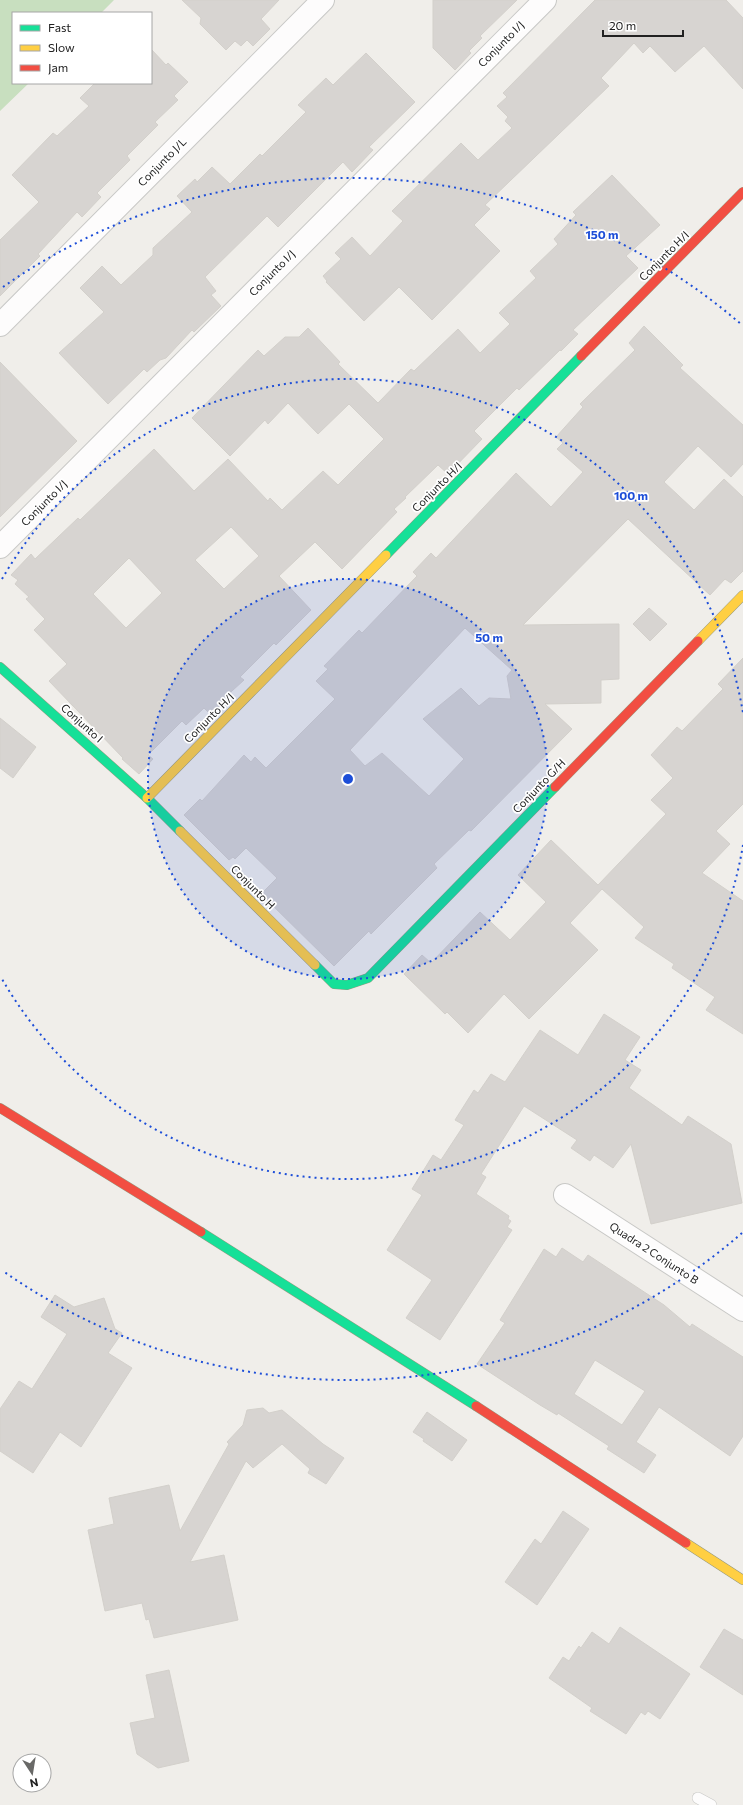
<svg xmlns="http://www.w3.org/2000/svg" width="743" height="1805" font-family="Commissioner,sans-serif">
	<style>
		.forest { fill: #c8dfbf }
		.building { fill: #d7d4d1; stroke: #d3d0cb; fill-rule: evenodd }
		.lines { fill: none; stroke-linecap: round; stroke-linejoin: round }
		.lane-casing { stroke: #c8c8c6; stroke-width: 12 }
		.street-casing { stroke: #c8c8c6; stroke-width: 24 }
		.fast-casing { stroke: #979a80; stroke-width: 10 }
		.slow-casing { stroke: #979a80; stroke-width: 10 }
		.jam-casing { stroke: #979a80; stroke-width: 10 }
		.lane { stroke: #fdfcfc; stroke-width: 11 }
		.street { stroke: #fdfcfc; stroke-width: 22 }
		.fast { stroke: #16e098; stroke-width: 9 }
		.slow { stroke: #ffcf43; stroke-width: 9 }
		.jam { stroke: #f24e42; stroke-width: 9 }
		.ring { fill: none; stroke: #1d4ed8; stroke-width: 2; stroke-dasharray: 2 4 }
		.labels { text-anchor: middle; stroke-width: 3.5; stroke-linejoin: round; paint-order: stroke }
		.street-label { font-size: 11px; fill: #212121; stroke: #fff }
		.centre { fill: #1d4ed8; stroke: #fff; stroke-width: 2 }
		.ring-label { font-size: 12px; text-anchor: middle; font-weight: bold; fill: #1d4ed8; stroke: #fff; stroke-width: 3.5; stroke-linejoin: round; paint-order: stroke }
	</style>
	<rect width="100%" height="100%" fill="#f0eeea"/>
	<path class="forest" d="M0,0h114l-13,13h-88v70h16l-29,28z"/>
	<path class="building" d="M182,0h97l-18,19 9,10 -17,17 -6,-6 -6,6 -6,-5 -9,9 -26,-26 1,-6z
		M433,0h84l-37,36 2,2 -13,13 2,2 -16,17 -22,-22z
		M595,0h131l17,18v71l-39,-43 -29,26 -25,-26 -7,7 -9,-10 -33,35 8,8 -124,119 5,4 -16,16 26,26 -68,69 -33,-33 -35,34 -38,-39 1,-1 -4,-5 18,-17 -6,-6 17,-16 18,19 33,-35 -11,-10 69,-68 17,17 34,-32 -7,-7 3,-4 -11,-11 10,-9 -4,-4z
		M151,49l15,16 2,-2 20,19 -14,14 4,4 -23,22 3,3 -31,31 3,4 -33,33 4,4 -19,20 -5,-5 -39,42 2,2 -40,40v-56l39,-38 -27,-27 41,-42 4,3 32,-30 -9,-8 15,-15h56z
		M366,53l49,49 -46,45 4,3 -21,22 -9,-10 -65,65 -11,-11 -62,61 11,14 -5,4 10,11 -27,26 -2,-2 -26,28 -6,2 -13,12 -3,-3 -36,35 -49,-51 45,-41 -24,-24 22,-22 19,19 32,-30v-7l39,-36 -15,-16 18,-17 2,3 15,-15 18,17 30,-30 2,2 44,-44 -8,-7 28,-27 7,7z
		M612,175l48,50 -34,31 12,12 -65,62 5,4 -17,17 -1,-1 -41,40 -2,-2 -43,43 8,8 -34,35 -10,-9 -33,32 1,1 -12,11 3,3 -55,57 -27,-27 -36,34 32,34 -35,35 -2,-2 -34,34 4,3 -23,21 1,3 -11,11 -7,-7 -18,17 -4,-4 -34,34 5,4 -14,15 -17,-15 1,-1 -74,-77 18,-17 -33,-34 11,-11 -19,-20 3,-2 -14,-13 3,-4 -7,-5 20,-21 4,5 43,-41 2,2 74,-71 40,42 34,-32 40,42 2,-3 12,12 41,-39 15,14 46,-46 -35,-35 -31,30 -30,-31 -20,21 -3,-4 -35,36 -38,-38 66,-68 6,6 21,-19h14l9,-9 32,34 -2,2 40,39 33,-34 3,2 44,-42 22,24 30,-29 -11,-11 37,-35 -6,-7 28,-27 -4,-5 22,-24 -3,-3zM231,527l28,29 -35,33 -29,-29zM129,558l33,35 -36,35 -33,-34z
		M644,326l39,39 -3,3 63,57v39l-12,13 -33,-31 -34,36 30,28 30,-31 19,18v74l-12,12 -6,-4 -15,16 -82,-76 -105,106 96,-1v55l-18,1v23l-56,1 27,25 -101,102 -2,-1 -35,34 3,4 -66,66 -2,-3 -35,35 -73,-72 16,-16 -31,-30 -11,11 -2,-2 -4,3 -45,-45 16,-16 2,2 42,-46 7,7 4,-5 11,11 69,-69 -19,-18 12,-12 -4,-3 35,-36 3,3 55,-57 -4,-4 18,-19 5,5 80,-85 35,34 32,-35 -26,-23 6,-6 -7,-6 27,-30 -3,-3 55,-54 -6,-7zM465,628l47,42 -5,6 4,23 -22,-1 -10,8 -18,-18 -38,31 41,40 -35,37 -47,-43 -17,13 -15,-16z
		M0,362l77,79 -77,76z
		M649,608l18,16 -17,17 -17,-17z
		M743,658v146l-27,27 14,13 -28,29 41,28v133l-37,-24 9,-13 -43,-29 2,-4 -39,-26 9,-11 -42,-38 -32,34 28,27 -69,69 -25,-25 -36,39 -21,-21 -2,2 -41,-40 18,-19 9,8 49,-51 30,28 36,-38 -28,-27 33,-35 47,45 68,-71 -15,-14 22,-22 -22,-23 26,-28 5,4 41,-42 -5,-5z
		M0,718l36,29 -23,31 -13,-10z
		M604,1014l36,23 -15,23 16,10 -12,18 53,37 6,-9 43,28 11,59 -91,21 -20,-80 -18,24 -19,-13 -4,6 -19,-13 6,-8 -53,-34 -43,68 5,3 -10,17 33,22 -1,3 3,2 -4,6 5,3 -72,110 -34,-22 26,-38 -45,-30 35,-55 -10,-6 21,-34 8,5 23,-35 -9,-5 19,-30 4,3 13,-19 14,8 35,-52 38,25z
		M562,1248l21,14 5,-7 76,50 26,22 2,-3 51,33v79l-13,20 -71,-49 -23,35 20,13 -12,18 -37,-24 2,-3 -51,-33 -1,2 -17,-10 -63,-41 28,-41 -5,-3 44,-71 12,8zM595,1360l50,31 -23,34 -48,-31z
		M55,1295l19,12 30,-9 11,31 7,4 -14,20 24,15 -51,79 -21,-15 -27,41 -33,-22v-42l19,-28 13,8 35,-55 -26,-17z
		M263,1408l6,5 13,-3 41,34 21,14 -18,26 -18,-11 2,-4 -28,-25 -29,24 -7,-7 -56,101 34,-7 14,65 -84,18 -5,-19 -3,1 -4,-17 -37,8 -17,-81 26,-6 -5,-26 60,-13 11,46 49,-87 -2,-2 16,-17 4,-15z
		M427,1412l40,28 -15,21 -29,-20 1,-2 -11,-7z
		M563,1511l26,18 -52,76 -32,-23 30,-43 6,5z
		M620,1627l70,47 -30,45 -12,-8 -3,4 -4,-3 -15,22 -36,-23 2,-3 -43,-30 14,-21 6,4 10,-15 2,2 11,-16 17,12z
		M724,1629l19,11v55l-43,-28z
		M169,1670l20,91 -31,7 -21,-14 -7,-31 25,-5 -9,-43z"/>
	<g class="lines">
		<defs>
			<path id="lane" d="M698,1798l13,7"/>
			<path id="street" d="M0,325l323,-325
				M0,547l545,-547
				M565,1195l178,115"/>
			<path id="fast" d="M386,555l195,-199
				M0,667l147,131 33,33
				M315,965l19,19 13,1 21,-7 187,-191
				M201,1232l275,174"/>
			<path id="slow" d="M698,641l45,-46
				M147,798l239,-243
				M180,831l135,134
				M686,1543l57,37"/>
			<path id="jam" d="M581,356l162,-164
				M555,787l143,-146
				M0,1108l201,124
				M476,1406l210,137"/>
		</defs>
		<use href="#lane" class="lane-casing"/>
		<use href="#street" class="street-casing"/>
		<use href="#fast" class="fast-casing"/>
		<use href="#slow" class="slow-casing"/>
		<use href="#jam" class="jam-casing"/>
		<use href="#lane" class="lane"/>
		<use href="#street" class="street"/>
		<use href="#fast" class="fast"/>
		<use href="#slow" class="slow"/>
		<use href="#jam" class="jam"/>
	</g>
	<circle cx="348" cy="779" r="200" fill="#1d4ed8" fill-opacity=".12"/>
	<g class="ring">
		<circle cx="348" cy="779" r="200"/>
		<path d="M743 845A400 400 0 0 1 2 979M2 579A400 400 0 0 1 743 713"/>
		<path d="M742 1233A601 601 0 0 1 3 1271M3 287A601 601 0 0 1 742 325"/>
	</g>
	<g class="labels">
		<g class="street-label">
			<text transform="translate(501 44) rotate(-45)" y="4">Conjunto I/J</text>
			<text transform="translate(162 162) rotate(-45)" y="4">Conjunto J/L</text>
			<text transform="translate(664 256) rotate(-45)" y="4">Conjunto H/I</text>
			<text transform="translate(272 273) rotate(-45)" y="4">Conjunto I/J</text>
			<text transform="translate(437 487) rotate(-45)" y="4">Conjunto H/I</text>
			<text transform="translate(44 503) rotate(-45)" y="4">Conjunto I/J</text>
			<text transform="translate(209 718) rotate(-45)" y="4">Conjunto H/I</text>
			<text transform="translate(82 723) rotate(42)" y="4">Conjunto I</text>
			<text transform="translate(539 786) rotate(-46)" y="4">Conjunto G/H</text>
			<text transform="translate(253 887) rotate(45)" y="4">Conjunto H</text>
			<text transform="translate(654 1253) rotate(33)" y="4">Quadra 2 Conjunto B</text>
		</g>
	</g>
	<circle cx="348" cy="779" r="6" class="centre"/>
	<g class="ring-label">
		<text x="602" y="239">150 m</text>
		<text x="631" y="500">100 m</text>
		<text x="489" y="642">50 m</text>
	</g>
	<rect x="12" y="12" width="140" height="72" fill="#ffffff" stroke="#a6a6a6"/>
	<rect x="20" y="25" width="20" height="6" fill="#16e098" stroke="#a6a6a6"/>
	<text x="48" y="32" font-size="12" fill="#212121">Fast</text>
	<rect x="20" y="45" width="20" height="6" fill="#ffcf43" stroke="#a6a6a6"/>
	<text x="48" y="52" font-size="12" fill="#212121">Slow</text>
	<rect x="20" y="65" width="20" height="6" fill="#f24e42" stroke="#a6a6a6"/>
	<text x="48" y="72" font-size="12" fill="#212121">Jam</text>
	<g transform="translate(32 1773) rotate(168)"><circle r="19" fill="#ffffff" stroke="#a6a6a6"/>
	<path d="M0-3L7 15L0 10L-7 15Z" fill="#696967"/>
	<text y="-6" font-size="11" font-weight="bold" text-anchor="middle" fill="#212121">N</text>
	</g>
	<path d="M603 30v6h80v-6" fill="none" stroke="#212121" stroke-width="2"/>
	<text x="609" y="30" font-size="12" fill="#212121" stroke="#ffffff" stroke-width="3" paint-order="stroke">20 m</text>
</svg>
